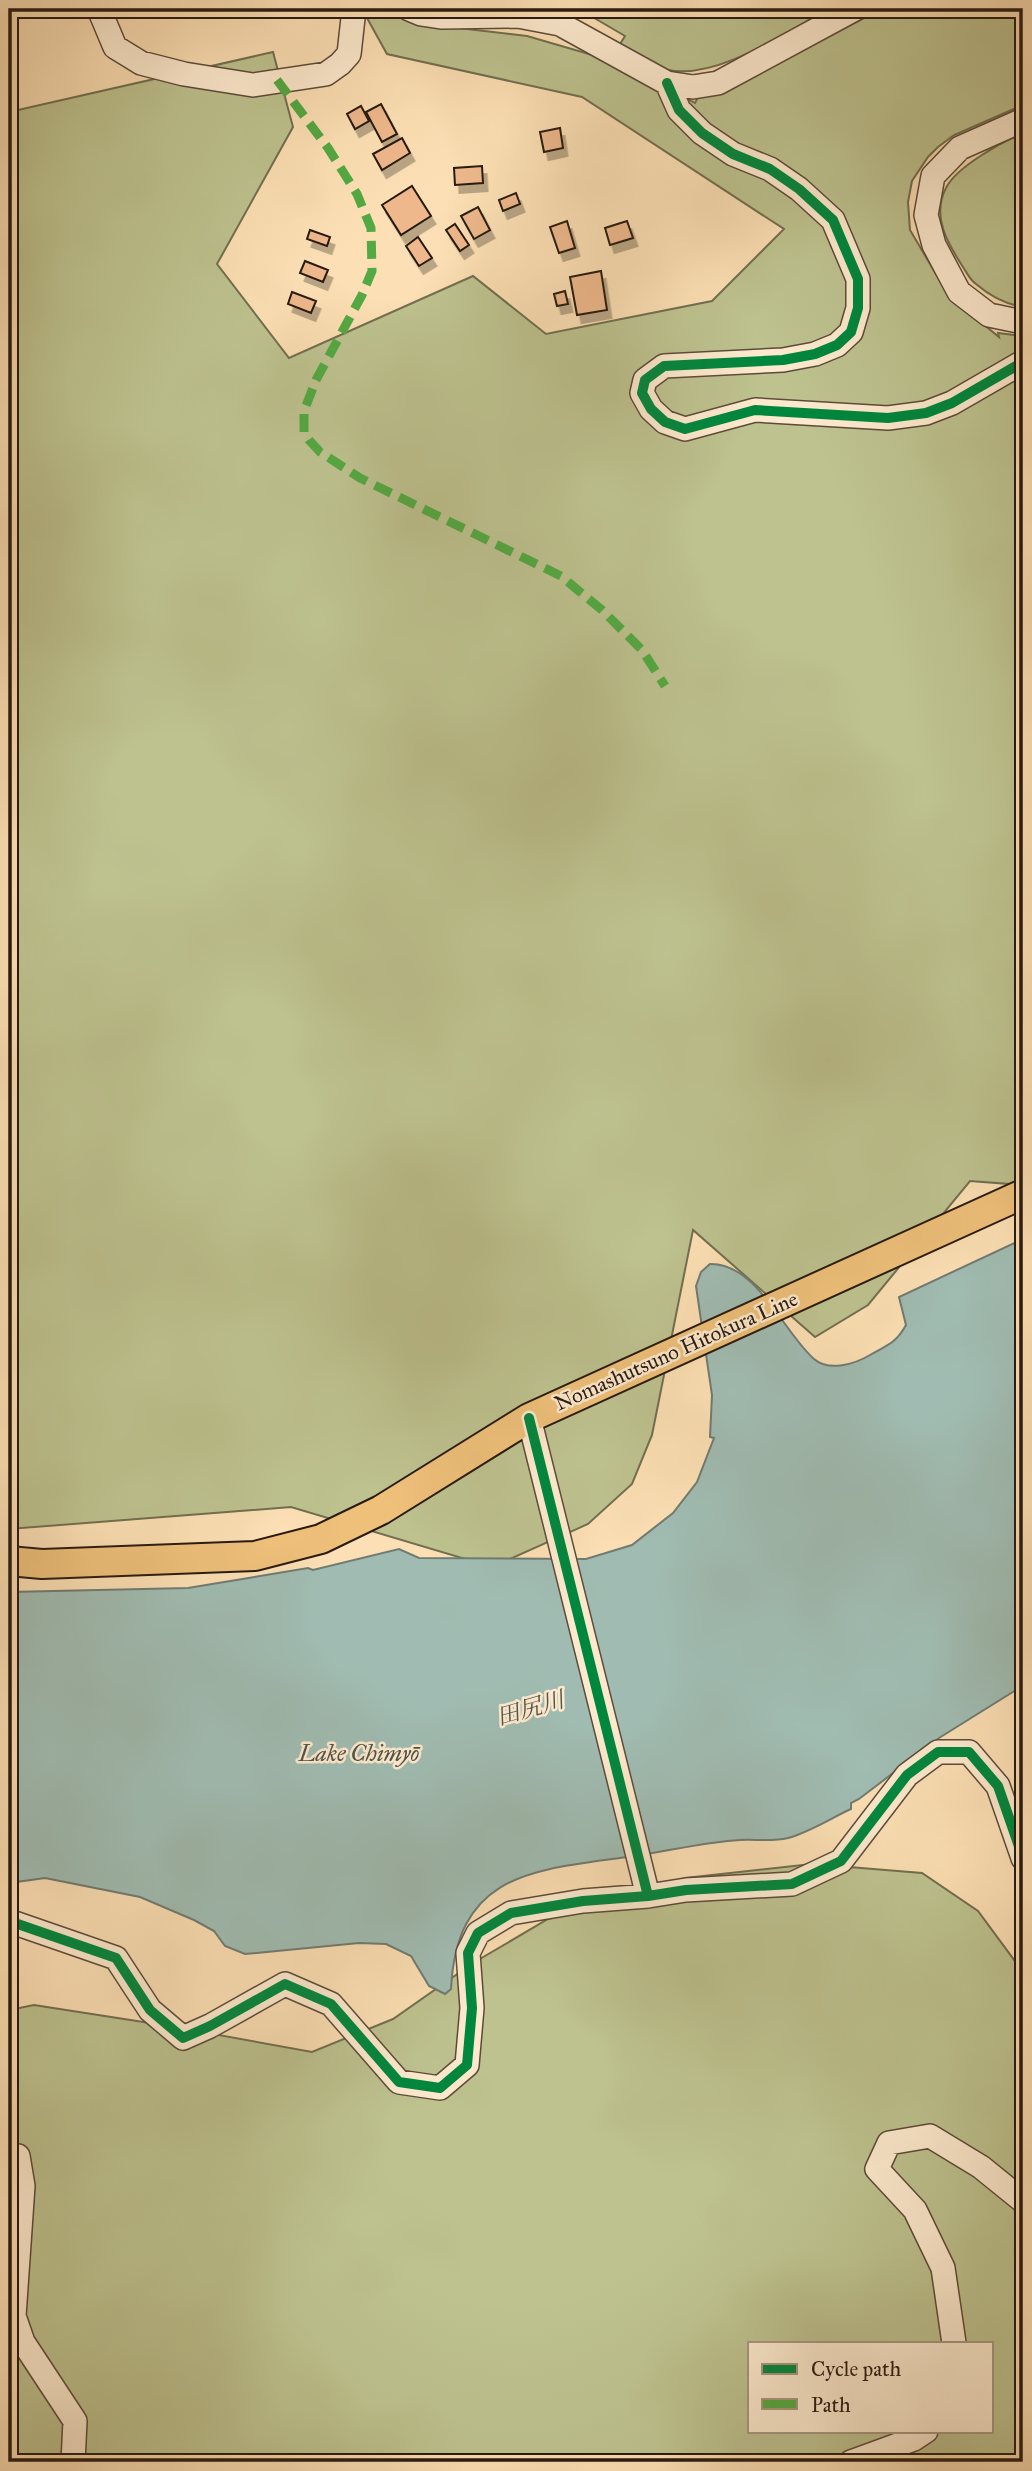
<svg xmlns="http://www.w3.org/2000/svg" width="1032" height="2471" font-family="'IM FELL Great Primer','Noto Serif JP',serif">
	<style>
		.green { fill: #bdc28f; stroke: #726e50; stroke-width: 2; fill-rule: evenodd }
		.water { fill: #a0bcb2; stroke: #707b72; stroke-width: 2 }
		.building { fill: #eeb88c; stroke: #281a11; stroke-width: 2; filter: url(#shadow) }
		.lines { fill: none; stroke-linecap: round; stroke-linejoin: round }
		.minor-casing { stroke: #5d4b3a; stroke-width: 26 }
		.major-casing { stroke: #281a11; stroke-width: 32 }
		.minor { stroke: #fdeace; stroke-width: 23 }
		.major { stroke: #eec07a; stroke-width: 28 }
		.quiet { stroke: #53a942; stroke-width: 9; stroke-dasharray: 18 9; stroke-linecap: butt }
		.cycleway-casing { stroke: #fdeace; stroke-width: 15 }
		.cycleway { stroke: #00873e; stroke-width: 10 }
		.labels { text-anchor: middle; stroke-width: 5; stroke-linejoin: round; paint-order: stroke }
		.street-label { font-size: 21px; fill: #281a11; stroke: #fdeace }
		.water-label { font-size: 23px; font-style: italic; fill: #525349; stroke: #fdeace }
	</style>
	<defs>
		<filter id="shadow"><feDropShadow dx="4.5" dy="8" stdDeviation="0" flood-color="#0004"/></filter>
	</defs>
	<rect width="100%" height="100%" fill="#fcdfb4"/>
	<filter id="stains"><feTurbulence type="fractalNoise" baseFrequency=".00286" numOctaves="4"/><feColorMatrix values="0 0 0 0 .2 0 0 0 0 .09 0 0 0 0 .02 0 0 0 .5 -.17"/></filter>
	<radialGradient id="worn" r=".72"><stop offset=".6" stop-color="#630" stop-opacity="0"/><stop offset="1" stop-color="#630" stop-opacity=".3"/></radialGradient>
	<path class="green" d="M362,9h35l19,14 111,13 86,25 82,42 4,-8 31,-7 151,-79h142v96l-69,30 -16,12 -10,10 -16,24 -4,21 2,28 39,66 50,41 -1,-4 25,3v4h-3l3,1v844l-53,-4 -102,124 -53,32 -122,-107 -41,205 -20,49 -44,40 -96,43 -201,-60 -282,22v-1417l264,-60 20,75 -76,137 72,94 184,-82 73,58 166,-33 72,-72 -202,-132 -195,-43z
		M579,9h250c-44,23 -111,71 -161,61 -17,-3 -34,-16 -48,-26l5,-8z
		M1023,133v174c-18,-3 -33,-11 -47,-23 -6,-4 -9,-11 -13,-17 -15,-23 -32,-51 -17,-79 10,-21 56,-46 77,-55z
		M812,1864l110,9 56,38 45,61v490h-1014v-452l25,-5 135,21 143,26 81,-33 80,-56 75,-44 137,-41zM750,2343h242v88h-242z"/>
	<path class="water" d="M1023,1239v453l-7,-2 -77,48 -80,61 -8,4v6c-20,9 -41,23 -63,29 -16,4 -32,1 -48,2 -35,2 -71,11 -106,16 -96,14 -177,13 -183,133l-6,5 -16,-8 -18,-30 -25,-12 -27,-1 -114,11 -20,-8 -11,-15 -20,-11 -54,-23 -95,-19 -36,5v-291l179,-4 120,-20 5,2 86,-21 20,9 167,1 46,-14 41,-32 24,-31 17,-44 -4,-1 2,-42 -16,-109 5,-14 9,-8c47,-1 73,68 104,95 15,13 41,5 56,-4 18,-10 26,-12 36,-30l-7,-28z"/>
	<path class="building" d="M381,104l16,30 -15,8 -16,-30z
		M361,106l8,15 -14,8 -8,-15z
		M560,128l3,20 -19,4 -4,-20z
		M402,138l8,15 -28,17 -9,-16z
		M482,166l1,17 -28,2 -1,-17z
		M412,186l19,30 -30,19 -19,-30z
		M516,193l4,11 -17,7 -4,-11z
		M478,207l12,23 -16,9 -13,-23z
		M567,221l8,27 -16,5 -9,-26z
		M627,221l6,17 -23,7 -5,-17z
		M455,224l14,21 -9,6 -14,-21z
		M310,230l20,7 -3,9 -20,-7z
		M418,237l14,21 -13,8 -13,-20z
		M305,261l23,9 -5,12 -23,-9z
		M601,271l6,39 -30,5 -7,-38z
		M565,291l3,13 -11,2 -3,-12z
		M292,292l24,9 -5,12 -23,-9z"/>
	<g class="lines">
		<defs>
			<path id="minor" d="M99,9l16,38 26,16 43,11 69,11 73,-11 14,-10 9,-10 5,-45
				M409,9l12,5 20,3 77,-1 42,8 107,59 26,4 25,-4 137,-74
				M667,83l12,27 23,23 31,21 37,15 29,20 34,31 25,59v29l-7,24 -14,13 -22,9 -32,6 -119,6 -19,14 -3,13 9,16 14,13 20,7 70,-19 133,8 38,-5 26,-10 71,-41
				M1023,120l-63,28 -27,28 -7,39 8,30 25,47 30,23 34,7
				M529,1418l119,478
				M9,1921l107,37 34,52 33,28 27,-12 75,-42 46,20 68,78 41,6 27,-23 5,-57 -4,-55 10,-20 33,-20 72,-12 65,-5 38,-6 106,-6 49,-23 66,-86 31,-23h31l29,34 25,72
				M9,2155l9,1 5,30 -9,130 9,26 52,79 -2,41
				M954,2343l-11,-75 -28,-58 -38,-41 12,-26 41,-7 51,31 42,34
				M851,2462l63,-23 12,-8"/>
			<path id="major" d="M9,1561l33,3 213,-8 66,-17 60,-29 148,-92 494,-224"/>
		</defs>
		<use href="#minor" class="minor-casing"/>
		<use href="#major" class="major-casing"/>
		<use href="#minor" class="minor"/>
		<use href="#major" class="major"/>
		<path class="quiet" d="M277,80l51,68 29,46 14,34 1,43 -10,24 -46,85 -12,31v21l5,8 11,12 40,26 201,98 41,34 40,40 23,36"/>
		<defs>
			<path id="cycleway" d="M667,83l12,27 23,23 31,21 37,15 29,20 34,31 25,59v29l-7,24 -14,13 -22,9 -32,6 -119,6 -19,14 -3,13 9,16 14,13 20,7 70,-19 133,8 38,-5 26,-10 71,-41
				M529,1418l119,478
				M9,1921l107,37 34,52 33,28 27,-12 75,-42 46,20 68,78 41,6 27,-23 5,-57 -4,-55 10,-20 33,-20 72,-12 65,-5 38,-6 106,-6 49,-23 66,-86 31,-23h31l29,34 25,72"/>
		</defs>
		<use href="#cycleway" class="cycleway-casing"/>
		<use href="#cycleway" class="cycleway"/>
	</g>
	<g class="labels">
		<g class="street-label">
			<text transform="translate(676 1351) rotate(-24)" y="7">Nomashutsuno Hitokura Line</text>
		</g>
		<g class="water-label">
			<text transform="translate(530 1708) rotate(-16)" y="8">田尻川</text>
			<text x="359" y="1761">Lake Chimyō</text>
		</g>
	</g>
	<rect width="1032" height="2471" fill="none" stroke="#fcdfb4" stroke-width="35"/>
	<rect x="10" y="10" width="1011" height="2450" fill="none" stroke="#281a11" stroke-width="3.5"/>
	<rect x="18" y="18" width="997" height="2436" fill="none" stroke="#281a11" stroke-width="2"/>
	<rect x="748" y="2342" width="245" height="91" fill="#fdeace" stroke="#a89782" stroke-width="2"/>
	<rect x="762" y="2364" width="35" height="10" fill="#00873e" stroke="#a89782" stroke-width="2"/>
	<text x="811" y="2376" font-size="21" fill="#281a11">Cycle path</text>
	<rect x="762" y="2399" width="35" height="10" fill="#53a942" stroke="#a89782" stroke-width="2"/>
	<text x="811" y="2412" font-size="21" fill="#281a11">Path</text>
	<rect width="100%" height="100%" filter="url(#stains)"/>
	<rect width="100%" height="100%" fill="url(#worn)"/>
</svg>
